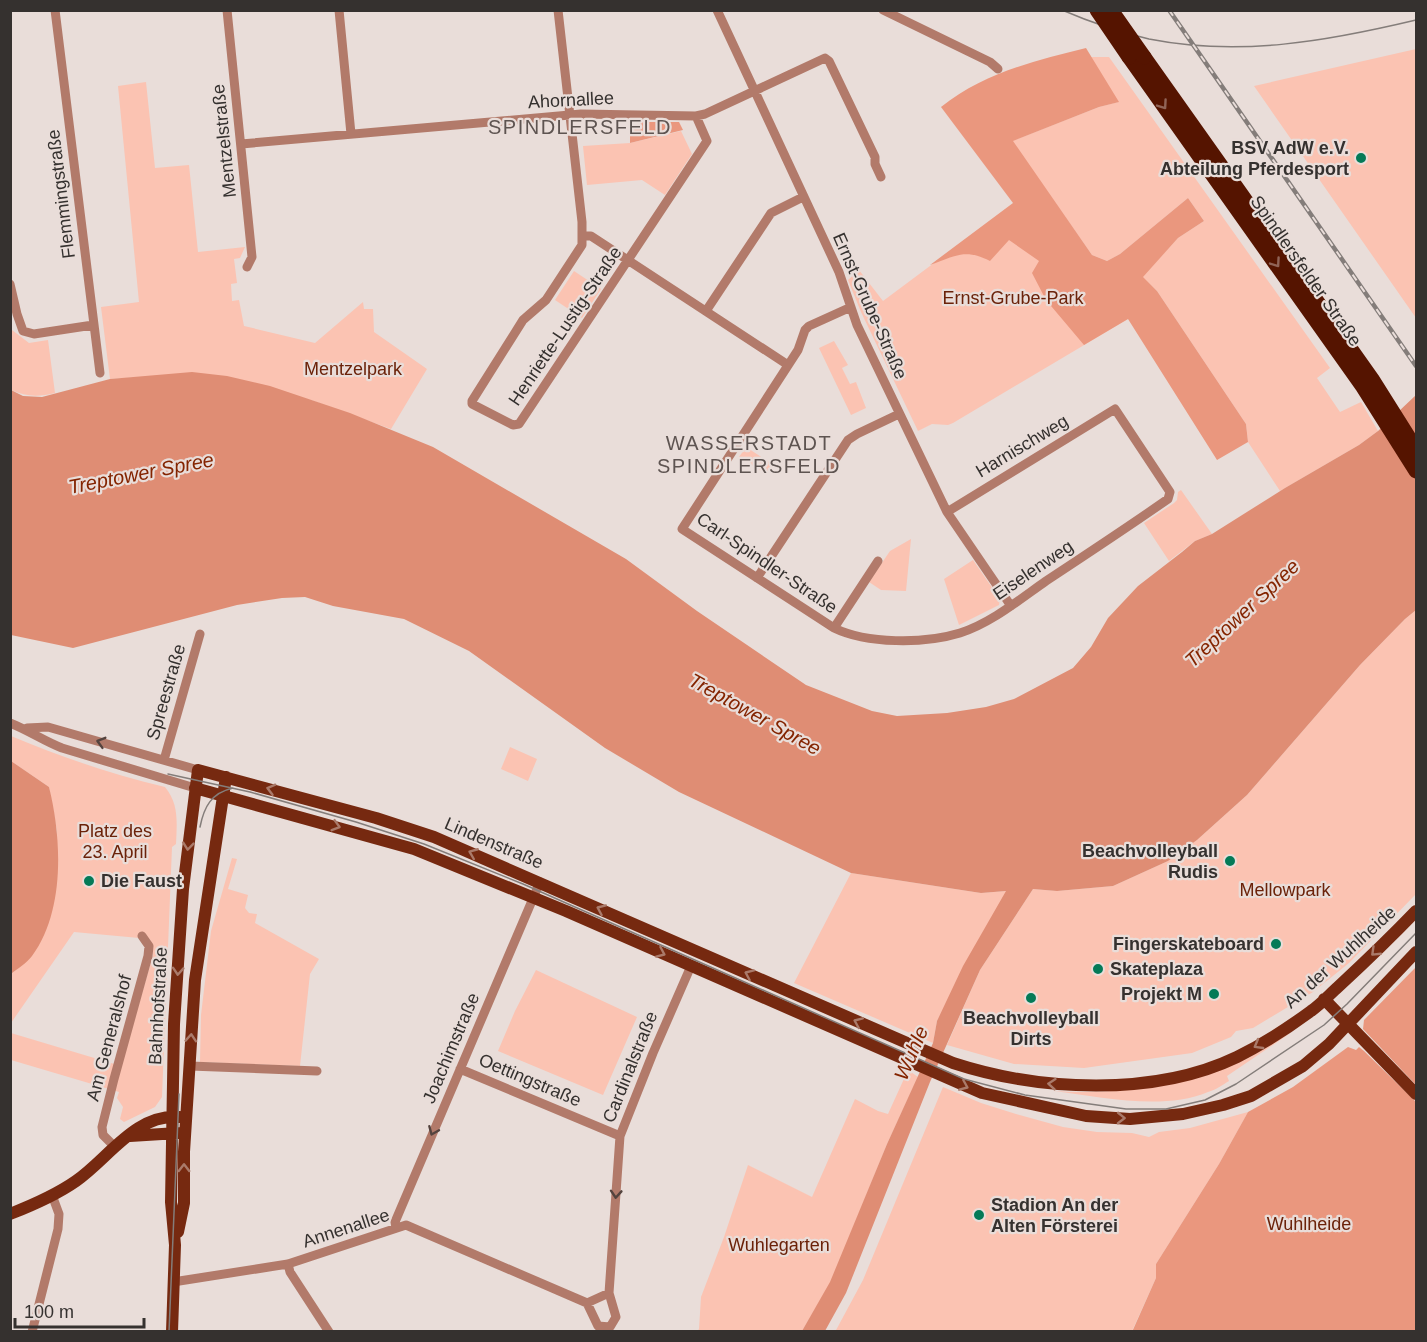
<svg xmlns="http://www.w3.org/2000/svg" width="1427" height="1342" font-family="Helvetica,sans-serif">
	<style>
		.green { fill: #fbc3b2 }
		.forest { fill: #ea977e }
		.water { fill: #df8d74 }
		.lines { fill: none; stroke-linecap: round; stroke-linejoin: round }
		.minor { stroke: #b27a6a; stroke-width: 9 }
		.major { stroke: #762910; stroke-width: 12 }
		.highway { stroke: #551400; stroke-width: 15 }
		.tram { stroke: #847d7a; stroke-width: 1.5 }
		.rail-casing { stroke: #847d7a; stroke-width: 4.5 }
		.rail { stroke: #e9ddd9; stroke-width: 2; stroke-dasharray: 7; stroke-linecap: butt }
		.highway-bridge { stroke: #551400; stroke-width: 15 }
		.oneway { stroke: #906457 }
		.oneway2 { stroke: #54433e }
		.oneway3 { stroke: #aa7a6a }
		.poi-dot { fill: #047a57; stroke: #e9ddd9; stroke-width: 2 }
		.labels { text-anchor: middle; stroke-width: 4.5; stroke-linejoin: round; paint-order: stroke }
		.street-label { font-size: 18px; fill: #35312f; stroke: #e9ddd9 }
		.poi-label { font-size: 18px; font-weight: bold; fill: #35312f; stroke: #e9ddd9; text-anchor: end }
		.park-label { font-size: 18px; fill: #6b2209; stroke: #e9ddd9 }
		.neighbourhood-label { font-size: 20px; letter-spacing: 1.5px; fill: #5e5451; stroke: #e9ddd9 }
		.water-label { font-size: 20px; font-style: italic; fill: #842400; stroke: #e9ddd9 }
	</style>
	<rect width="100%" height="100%" fill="#e9ddd9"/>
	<path class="green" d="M1416,49v269l-162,-232z
		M1091,57h18l221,311 -13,10 23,34 21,-10 17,29 -19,14 -79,46 -32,-49 -2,-18 -89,-133 -15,-14 36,-39 26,-17 -16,-23 -68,56 -13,7 -15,-6 -80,-114 87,-34 19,-5z
		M146,82l9,86 34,-3 9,87 47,-5 -5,11 -6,1 3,24 -6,1 1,17 7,-1 5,26 71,17 48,-41 1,7h9l1,23 53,37 -36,60 -80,-29 -169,-23 -32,2 -9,-72 38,-5 -21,-216z
		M681,131l11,23 -27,41 -23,-15 -55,5 -4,-39 47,-3z
		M1032,190l96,129 -175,104 -5,2 -16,-1 -14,7 -57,-119 -13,-32 11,-10 24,31z
		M574,271l27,18 -19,29 -27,-18z
		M10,326l2,4 17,13 19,-3 7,53c-16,4 -29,4 -44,-3z
		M834,341l14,24 -6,3 8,16 6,-2 10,26 -15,7 -32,-67z
		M746,447l26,17 -6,10 -27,-17z
		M1181,490l31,44 -17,7 -26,20 -25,-38 30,-20 3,-3 1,-8z
		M911,539l-5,52 -25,-1 -12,-8 21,-31z
		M973,560l27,39 -1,6 -40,20 -15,-46z
		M1416,610v284l-67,69 -36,29 -60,36 -17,3 -5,6 -39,16 -108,15 -70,-4 -67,-19 33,-75 53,-81 24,2 56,-5 55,-25 29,-21 50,-45 113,-130 45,-46z
		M11,736c50,21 100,38 154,51 14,17 12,35 11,57l-4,3 -10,250 -7,10 -31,15 -4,-3 3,-12 -6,-9 2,-6 -108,-32v-27l110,33 32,-111 -3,-16 -76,-7 -63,91v-49l19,-16 27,-76v-51l-8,-44 -38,-26z
		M510,747l27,12 -9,22 -27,-12z
		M232,858l5,1 -9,30 20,6 -3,13 4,5 8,1 -2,9 64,36 -9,15 -10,92 -100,-4 1,-47 10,-84z
		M851,873l130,20 26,-2 -70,130 -4,22 -139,-60z
		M536,970l101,47 -34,78 -105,-44 17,-40z
		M1292,1032l-65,44 2,5c-7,4 -13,9 -21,11 -45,19 -106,5 -154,-1 64,4 132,-5 190,-31 17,-8 32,-19 48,-28z
		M908,1070l10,7 -31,67 -56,138 -29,49 -105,1 2,-3 2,-32 23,-60 24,-72 64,32 43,-98 23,12 10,3z
		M943,1087l38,16 35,11 47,13 34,5 35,1 17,4 10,-5 31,-4 58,-16 -29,52 -63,100v14l-24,53 -297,1 28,-52z"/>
	<path class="forest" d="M1086,48l33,54 -20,5 -86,34 79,114 15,6 13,-7 68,-56 16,23 -26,17 -35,39 14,14 89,133 2,18 -31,18 -89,-141 -44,26 -38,-45 -14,-27 7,-12 -30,-21 -19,21c-25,-13 -35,-5 -60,4l83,-62 -72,-96c43,-34 93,-46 145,-59z
		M630,122h49l4,8 -53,13z
		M1416,967v118l-53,-56 1,-9z
		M1348,1047l8,3 3,-3 5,4 52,51v229l-284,1 24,-54v-14l63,-100 29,-52 45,-25z"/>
	<path class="water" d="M192,372l35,4 43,10 80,27 83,34 193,112 71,52 109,74 66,26 25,5 50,-3 39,-6 28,-8 59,-31 18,-21 17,-29 30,-32 44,-34 13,-11 17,-7 73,-46 74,-43 19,-14 38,-36v215l-11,9 -45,46 -113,130 -50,45 -29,21 -55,25 -56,5 -24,-2 -53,81 -50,112 -84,211 -21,38h-23l28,-49 57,-138 46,-101 4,-22 26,-55 43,-75 -25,2 -130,-20 -172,-81 -74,-44 -136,-97 -65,-32 -71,-13 -28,-9 -23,1 -45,7 -164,43 -62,-13v-245l12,6 19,1 68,-18z
		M11,761l38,26c13,52 16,124 -17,169 -5,7 -15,13 -21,18z"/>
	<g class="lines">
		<path class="minor" d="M55,10l45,363
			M227,10l25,247 -5,10
			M339,10l12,124
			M558,10l24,212v23l-36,55 -23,20 -51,81v3l41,21 6,-1 188,-283 -11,-25
			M717,10l122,262 18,53 90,187 64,94
			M883,10l107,52 8,7
			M241,144l340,-30 115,2 9,-2 120,-56 4,3 46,96v7l6,13
			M583,236h8l197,129
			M10,284l7,30 6,17 11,3 59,-9
			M851,307l-42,19 -4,4 -7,20 -116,179 152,99c33,16 90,16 126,5 31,-10 59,-33 86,-52 41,-27 82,-54 122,-82l2,-7 -55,-83 -168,103
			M706,311l65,-98 32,-16
			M757,578l91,-138 9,-6 42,-20
			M834,628l44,-67
			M10,723c18,7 34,18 52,25l133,40
			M27,728l21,-1 150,43
			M164,760l36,-126
			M190,1066l127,5
			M460,1069l160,67
			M114,1146l-11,-11 -1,-8 12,-48 34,-123 1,-10 -7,-10
			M396,1228l-1,-6 145,-340
			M288,1264l2,8 39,60
			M173,1282l115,-18 118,-39 181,78
			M587,1303l11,23 12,1 6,-10 -7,-24 11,-157 33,-83 38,-87
			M587,1303l22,-10
			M32,1332l26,-103 1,-15 -7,-19"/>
		<path class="major" d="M195,788l219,61 152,62 416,182 104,23 44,3 53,-5 40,-9 28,-9 52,-30 26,-22 87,-92
			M1324,999l92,95
			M130,1136l48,-3
			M10,1214c23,-9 46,-19 66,-33 33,-23 59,-67 103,-64
			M178,1232l6,-29v-51l11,-172 31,-203
			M172,1332l3,-87 -4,-43 3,-178 9,-135 15,-119 178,48 58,19 519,226c86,28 201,34 284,-6 26,-13 51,-29 74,-46 10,-7 18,-16 27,-24 27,-25 53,-50 78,-76"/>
		<path class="highway" d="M1129,57l234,330 53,84
			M1144,57l228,322 44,70"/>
		<path class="tram" d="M1062,10c28,12 57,22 87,29 91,18 179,2 267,-19
			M168,774l82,18 106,30 68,22 99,40 441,195 61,16 101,14h40l39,-9 31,-16 88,-59 23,-21 69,-71
			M200,827c4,-20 11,-34 33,-39
			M169,1332l10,-238"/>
		<defs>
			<path id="rail" d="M1169,10l247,356"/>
		</defs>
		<use href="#rail" class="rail-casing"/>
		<use href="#rail" class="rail"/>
		<path class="highway-bridge" d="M1097,10l32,47
			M1111,10l33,47"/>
	</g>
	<defs><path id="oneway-chevron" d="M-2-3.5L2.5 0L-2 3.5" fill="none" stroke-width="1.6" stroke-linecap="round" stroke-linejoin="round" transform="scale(1.5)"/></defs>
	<g class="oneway">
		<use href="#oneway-chevron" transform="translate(1163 105) rotate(55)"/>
		<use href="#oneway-chevron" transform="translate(1276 263) rotate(55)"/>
	</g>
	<g class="oneway2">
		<use href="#oneway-chevron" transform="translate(101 742) rotate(-164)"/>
		<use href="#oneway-chevron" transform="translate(433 1131) rotate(113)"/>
		<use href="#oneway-chevron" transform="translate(616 1194) rotate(94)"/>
	</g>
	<g class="oneway3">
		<use href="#oneway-chevron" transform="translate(271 789) rotate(-165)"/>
		<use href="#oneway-chevron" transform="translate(336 826) rotate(16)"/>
		<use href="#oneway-chevron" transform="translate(188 846) rotate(96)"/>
		<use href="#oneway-chevron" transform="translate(473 853) rotate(-158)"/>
		<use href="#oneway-chevron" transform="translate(601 909) rotate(-156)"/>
		<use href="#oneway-chevron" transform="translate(1375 952) rotate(136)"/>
		<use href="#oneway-chevron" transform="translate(661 953) rotate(24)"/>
		<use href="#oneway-chevron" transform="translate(178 971) rotate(94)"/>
		<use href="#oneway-chevron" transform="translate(749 974) rotate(-156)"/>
		<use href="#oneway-chevron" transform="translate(858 1022) rotate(-157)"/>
		<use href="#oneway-chevron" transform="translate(191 1038) rotate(-86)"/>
		<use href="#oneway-chevron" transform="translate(1258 1045) rotate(150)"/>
		<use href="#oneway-chevron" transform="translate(1052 1084) rotate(-175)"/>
		<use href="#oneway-chevron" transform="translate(964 1086) rotate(23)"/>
		<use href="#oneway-chevron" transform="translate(1121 1118) rotate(1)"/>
		<use href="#oneway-chevron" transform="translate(184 1168) rotate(-90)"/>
	</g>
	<g class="poi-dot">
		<circle cx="1361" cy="158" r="6"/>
		<circle cx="1230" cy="861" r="6"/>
		<circle cx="89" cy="881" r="6"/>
		<circle cx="1276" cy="944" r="6"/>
		<circle cx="1098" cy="969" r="6"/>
		<circle cx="1214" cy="994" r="6"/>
		<circle cx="1031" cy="998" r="6"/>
		<circle cx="979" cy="1215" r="6"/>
	</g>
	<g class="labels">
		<g class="street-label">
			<text transform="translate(571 100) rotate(-3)" y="6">Ahornallee</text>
			<text transform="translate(224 141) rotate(-96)" y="6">Mentzelstraße</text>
			<text transform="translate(61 194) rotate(-97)" y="6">Flemmingstraße</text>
			<text transform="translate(1306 271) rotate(55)" y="6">Spindlersfelder Straße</text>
			<text transform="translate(870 306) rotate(66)" y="6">Ernst-Grube-Straße</text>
			<text transform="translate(565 326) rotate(-56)" y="6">Henriette-Lustig-Straße</text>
			<text transform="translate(1022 446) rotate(-31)" y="6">Harnischweg</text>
			<text transform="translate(767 563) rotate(34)" y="6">Carl-Spindler-Straße</text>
			<text transform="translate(1033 570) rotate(-34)" y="6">Eiselenweg</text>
			<text transform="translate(166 692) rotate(-74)" y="6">Spreestraße</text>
			<text transform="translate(494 843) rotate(23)" y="6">Lindenstraße</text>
			<text transform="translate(1340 957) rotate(-42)" y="6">An der Wuhlheide</text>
			<text transform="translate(158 1006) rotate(-87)" y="6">Bahnhofstraße</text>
			<text transform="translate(109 1038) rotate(-75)" y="6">Am Generalshof</text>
			<text transform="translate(451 1048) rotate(-67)" y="6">Joachimstraße</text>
			<text transform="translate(630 1067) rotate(-68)" y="6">Cardinalstraße</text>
			<text transform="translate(530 1080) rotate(23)" y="6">Oettingstraße</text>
			<text transform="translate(346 1228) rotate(-18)" y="6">Annenallee</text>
		</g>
		<g class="poi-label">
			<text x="1349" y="154">BSV AdW e.V.<tspan x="1349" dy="21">Abteilung Pferdesport</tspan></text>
			<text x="1218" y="857">Beachvolleyball<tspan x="1218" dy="21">Rudis</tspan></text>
			<text x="101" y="887" text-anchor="start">Die Faust</text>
			<text x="1264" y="950">Fingerskateboard</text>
			<text x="1110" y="975" text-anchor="start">Skateplaza</text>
			<text x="1202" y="1000">Projekt M</text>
			<text x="1031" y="1024" text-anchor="middle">Beachvolleyball<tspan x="1031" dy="21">Dirts</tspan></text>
			<text x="991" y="1211" text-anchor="start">Stadion An der<tspan x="991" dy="21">Alten Försterei</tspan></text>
		</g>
		<g class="park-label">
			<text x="1013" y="304">Ernst-Grube-Park</text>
			<text x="353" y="375">Mentzelpark</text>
			<text x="115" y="837">Platz des<tspan x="115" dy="21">23. April</tspan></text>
			<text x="1285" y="896">Mellowpark</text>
			<text x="1309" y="1230">Wuhlheide</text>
			<text x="779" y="1251">Wuhlegarten</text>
		</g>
		<g class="neighbourhood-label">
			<text x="580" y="134">SPINDLERSFELD</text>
			<text x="749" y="450">WASSERSTADT<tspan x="749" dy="23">SPINDLERSFELD</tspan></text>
		</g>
		<g class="water-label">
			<text transform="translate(141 473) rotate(-11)" y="7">Treptower Spree</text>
			<text transform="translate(1242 613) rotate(-43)" y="7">Treptower Spree</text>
			<text transform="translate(755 714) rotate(29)" y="7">Treptower Spree</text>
			<text transform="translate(911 1053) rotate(-67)" y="7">Wuhle</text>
		</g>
	</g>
	<rect width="1427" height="1342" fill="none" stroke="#35312f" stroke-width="24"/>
	<path d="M15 1318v9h129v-9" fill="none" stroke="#35312f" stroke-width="3"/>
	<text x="24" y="1318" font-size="18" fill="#35312f" stroke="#e9ddd9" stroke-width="4.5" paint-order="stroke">100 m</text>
</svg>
